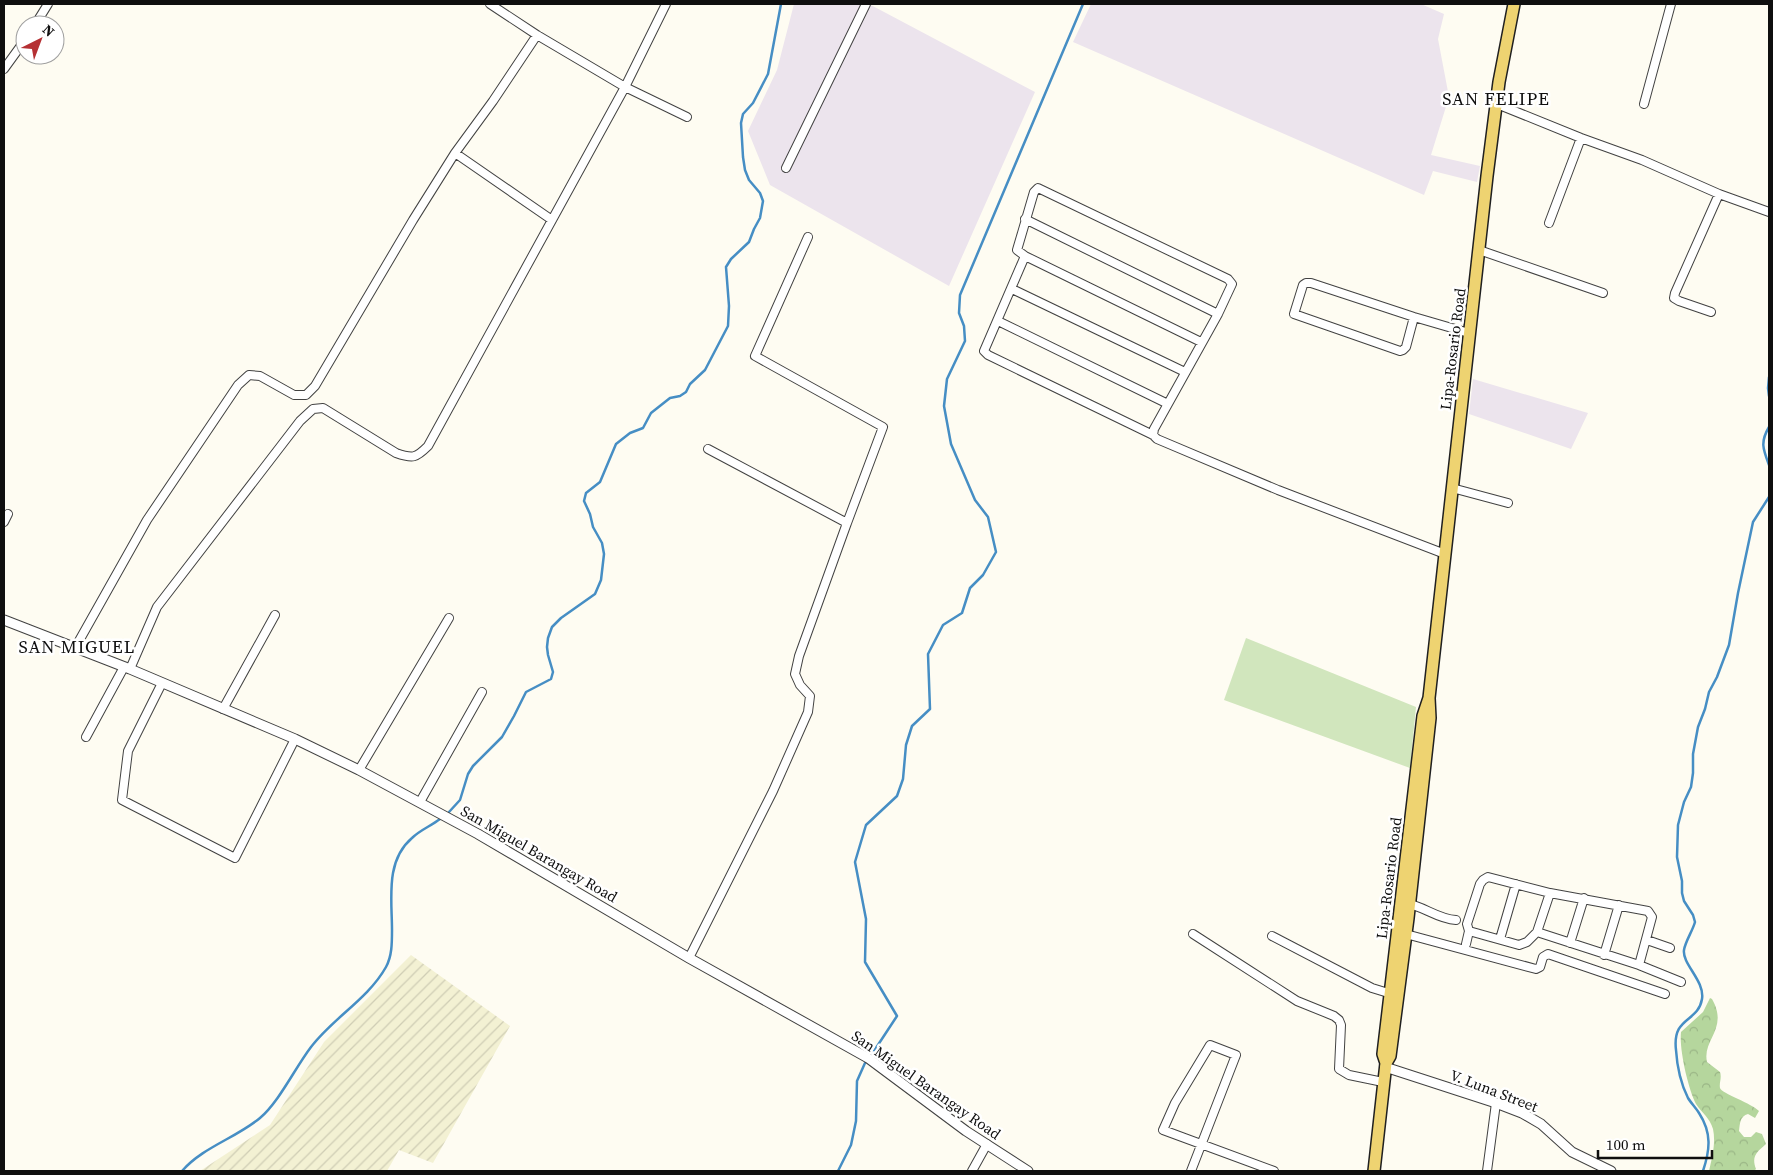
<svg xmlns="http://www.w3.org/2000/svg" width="1773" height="1175" font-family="'Source Serif 4',serif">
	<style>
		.industrial { fill: #ece4ed }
		.farmland { fill: url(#farmland-furrows) }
		.grass { fill: #d1e6bd }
		.forest { fill: url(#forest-crowns) }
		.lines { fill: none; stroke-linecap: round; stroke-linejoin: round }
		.stream { stroke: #468ec4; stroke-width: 2.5 }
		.minor-casing { stroke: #424242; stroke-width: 10 }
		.tertiary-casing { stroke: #424242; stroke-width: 11 }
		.primary-casing { stroke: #202020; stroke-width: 14 }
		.minor { stroke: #fff; stroke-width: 8 }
		.tertiary { stroke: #fff; stroke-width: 9 }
		.primary { stroke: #eed371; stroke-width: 11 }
		.labels { text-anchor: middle; stroke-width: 5; stroke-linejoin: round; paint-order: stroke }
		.street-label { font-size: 15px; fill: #0f0f0f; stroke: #fff }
		.quarter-label { font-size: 18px; letter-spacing: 1px; fill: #0f0f0f; stroke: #fff }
	</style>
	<defs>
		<pattern id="farmland-furrows" width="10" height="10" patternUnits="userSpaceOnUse" patternTransform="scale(1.25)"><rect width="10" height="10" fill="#f3f1d3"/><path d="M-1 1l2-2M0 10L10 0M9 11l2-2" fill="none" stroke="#cfcdb4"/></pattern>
		<pattern id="forest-crowns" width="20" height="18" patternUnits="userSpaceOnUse" patternTransform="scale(1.25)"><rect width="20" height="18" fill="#b5d69d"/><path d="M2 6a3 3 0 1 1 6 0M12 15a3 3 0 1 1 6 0" fill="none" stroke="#9ab686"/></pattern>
	</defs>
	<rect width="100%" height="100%" fill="#fefcf2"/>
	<path class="industrial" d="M794,4h75l166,88 -86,194 -179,-101 -22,-54 29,-61z
		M1091,4h330l23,10 -6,25 11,58 -18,58 49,11 -3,16 -44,-11 -9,24 -351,-153z
		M1473,379l115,34 -17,36 -102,-35z"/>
	<path class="farmland" d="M411,955l99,71 -77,137 -34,-13 -12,21h-187l70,-46 54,-83z"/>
	<path class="grass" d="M1246,638l170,69 -6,61 -186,-68z"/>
	<path class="forest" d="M1710,998l2,1c17,30 -10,40 -5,63l13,10c2,6 -1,11 0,16 1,5 33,16 39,23l-4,7 -7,-4c-8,2 -8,9 -9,17l5,6h7l5,-5 6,2 4,10c-9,8 -15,12 -10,25l-2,2h-45c3,-13 7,-28 4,-42 -3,-11 -11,-16 -17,-25 -8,-16 -17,-55 -15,-72l22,-20z"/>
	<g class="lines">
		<path class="stream" d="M1769,377l-1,11 1,8
			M1769,427c-9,15 -6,22 0,38
			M449,812l11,-12 8,-26 5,-8 29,-29 12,-21 12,-24 25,-13 2,-7 -5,-17 -1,-8 1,-9 4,-11 9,-9 34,-24 6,-14 3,-26 -2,-11 -9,-16 -3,-13 -6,-13 2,-8 14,-11 16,-38 14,-11 13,-5 8,-15 19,-15 10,-2 6,-4 4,-8 15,-14 23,-44 1,-20 -3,-39 5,-8 18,-17 5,-13 6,-11 3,-17 -3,-8 -11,-13 -4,-10 -2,-13 -2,-34 2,-9 10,-11 15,-29 13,-70
			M872,1054l25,-38 -32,-54 1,-43 -11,-57 11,-37 31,-29 6,-17 3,-34 6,-19 18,-17 -2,-55 15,-29 19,-12 8,-25 13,-13 13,-23 -8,-35 -13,-17 -24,-56 -7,-38 3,-27 18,-38 -1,-15 -5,-13 1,-18 123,-291
			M182,1171c21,-24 54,-33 78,-53 19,-16 35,-50 51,-71 22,-29 57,-48 75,-80 6,-11 6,-24 6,-37 0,-31 -7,-69 20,-92 8,-8 19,-12 28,-19
			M838,1171l13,-26 5,-24 1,-40 8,-18
			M1703,1171c7,-21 9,-38 -4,-58 -3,-5 -8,-10 -11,-15 -7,-14 -11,-32 -12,-48 -4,-34 22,-27 26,-51 3,-18 -20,-35 -18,-49 1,-8 9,-20 11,-28l-2,-7 -9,-14 -2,-8v-12l-5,-24 1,-32 6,-23 7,-15 2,-14v-19l5,-27 7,-18 4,-17 8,-15 12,-32 9,-52 15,-71 16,-25"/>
		<defs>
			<path id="minor" d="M490,4l47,31 88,52 62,30
				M35,25l13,-21
				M4,69l21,-29
				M1497,104l84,34 61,22 77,34 50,18
				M1644,104l27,-100
				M455,153l97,67
				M786,168l80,-164
				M1025,219l193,95
				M1549,223l32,-85
				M808,237l-53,119 128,71 -36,96
				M1479,250l124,43
				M1025,256l176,86
				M1012,289l173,83
				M1711,312l-32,-11 -5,-3 1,-5 44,-99
				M1414,317l-8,30 -3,3 -3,1 -106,-37 9,-29 3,-2h5l103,34 55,16
				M998,321l170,83
				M1153,435l1,-6 64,-115 14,-30 -4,-5 -190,-91 -4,4 -17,58 8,6 -41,95 4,4 165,80 4,4 121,51 167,64
				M1452,488l56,15
				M4,522l4,-8
				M75,648l72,-128 91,-135 11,-10 11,1 34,19h12l9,-9 98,-166 42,-67 38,-52 44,-66
				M130,669l27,-62 143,-186 13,-12 10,-1 73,45c17,6 20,5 32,-7l197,-359 41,-83
				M162,683l-34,68 -6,49 113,58 60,-119
				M223,709l52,-94
				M86,737l38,-70
				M359,770l90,-152
				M420,802l62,-110
				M1405,903c19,3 32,16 51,17
				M1469,931l50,14 8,-3 10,-10 102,33 42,17
				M1537,932l13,-39
				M1402,933l134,36 4,-2 3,-10 5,-3 117,40
				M1193,934l104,67 37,15 5,4 2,5 -2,44 10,6 34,7
				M1272,936l100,52 13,4 9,1
				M1500,939l16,-55
				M1647,940l23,8
				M1570,943l14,-45
				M1466,944l3,-13 -2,-7 13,-40 3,-4 5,-3 62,16 98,18 4,6 -13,48
				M1604,955l15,-50
				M689,958l84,-167 35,-79 2,-16 -10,-11 -5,-11 4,-18 48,-133 -139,-74
				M972,1171l15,-27
				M1191,1171l45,-116 -26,-10 -35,58 -12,27 111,41
				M1487,1171l9,-68"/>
			<path id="tertiary" d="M4,620l126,49 165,70 64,31 119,64 211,124 179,100 98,73 62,40
				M1385,1067l111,36 26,10 19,11 31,28 39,19"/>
			<path id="primary" d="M1429,698l-6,18 -40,338 3,9 4,-7 18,-138 22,-200 -1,-20 58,-522 12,-94 15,-78
				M1374,1171l12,-108"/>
		</defs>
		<use href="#minor" class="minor-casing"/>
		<use href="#tertiary" class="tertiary-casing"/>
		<use href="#primary" class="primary-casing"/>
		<use href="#minor" class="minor"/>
		<use href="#tertiary" class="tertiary"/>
		<use href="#primary" class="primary"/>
	</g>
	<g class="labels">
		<g class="street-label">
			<text transform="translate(1453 349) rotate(-83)" y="5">Lipa-Rosario Road</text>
			<text transform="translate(539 854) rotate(30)" y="5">San Miguel Barangay Road</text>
			<text transform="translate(1389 878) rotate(-83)" y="5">Lipa-Rosario Road</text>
			<text transform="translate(926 1085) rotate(35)" y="5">San Miguel Barangay Road</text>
			<text transform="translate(1494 1091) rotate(21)" y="5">V. Luna Street</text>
		</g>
		<g class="quarter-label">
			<text x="1496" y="105">SAN FELIPE</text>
			<text x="77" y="653">SAN MIGUEL</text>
		</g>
	</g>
	<rect width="1773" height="1175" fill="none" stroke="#0f0f0f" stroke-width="10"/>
	<g transform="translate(40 40) rotate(42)"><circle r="24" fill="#ffffff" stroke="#9f9f9f"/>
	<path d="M0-4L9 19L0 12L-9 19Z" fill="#b53033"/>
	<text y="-8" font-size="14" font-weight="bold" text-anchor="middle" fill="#0f0f0f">N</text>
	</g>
	<path d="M1598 1150v8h114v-8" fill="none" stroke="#0f0f0f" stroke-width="2.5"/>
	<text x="1606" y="1150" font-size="15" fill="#0f0f0f" stroke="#ffffff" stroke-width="4" paint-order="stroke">100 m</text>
</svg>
